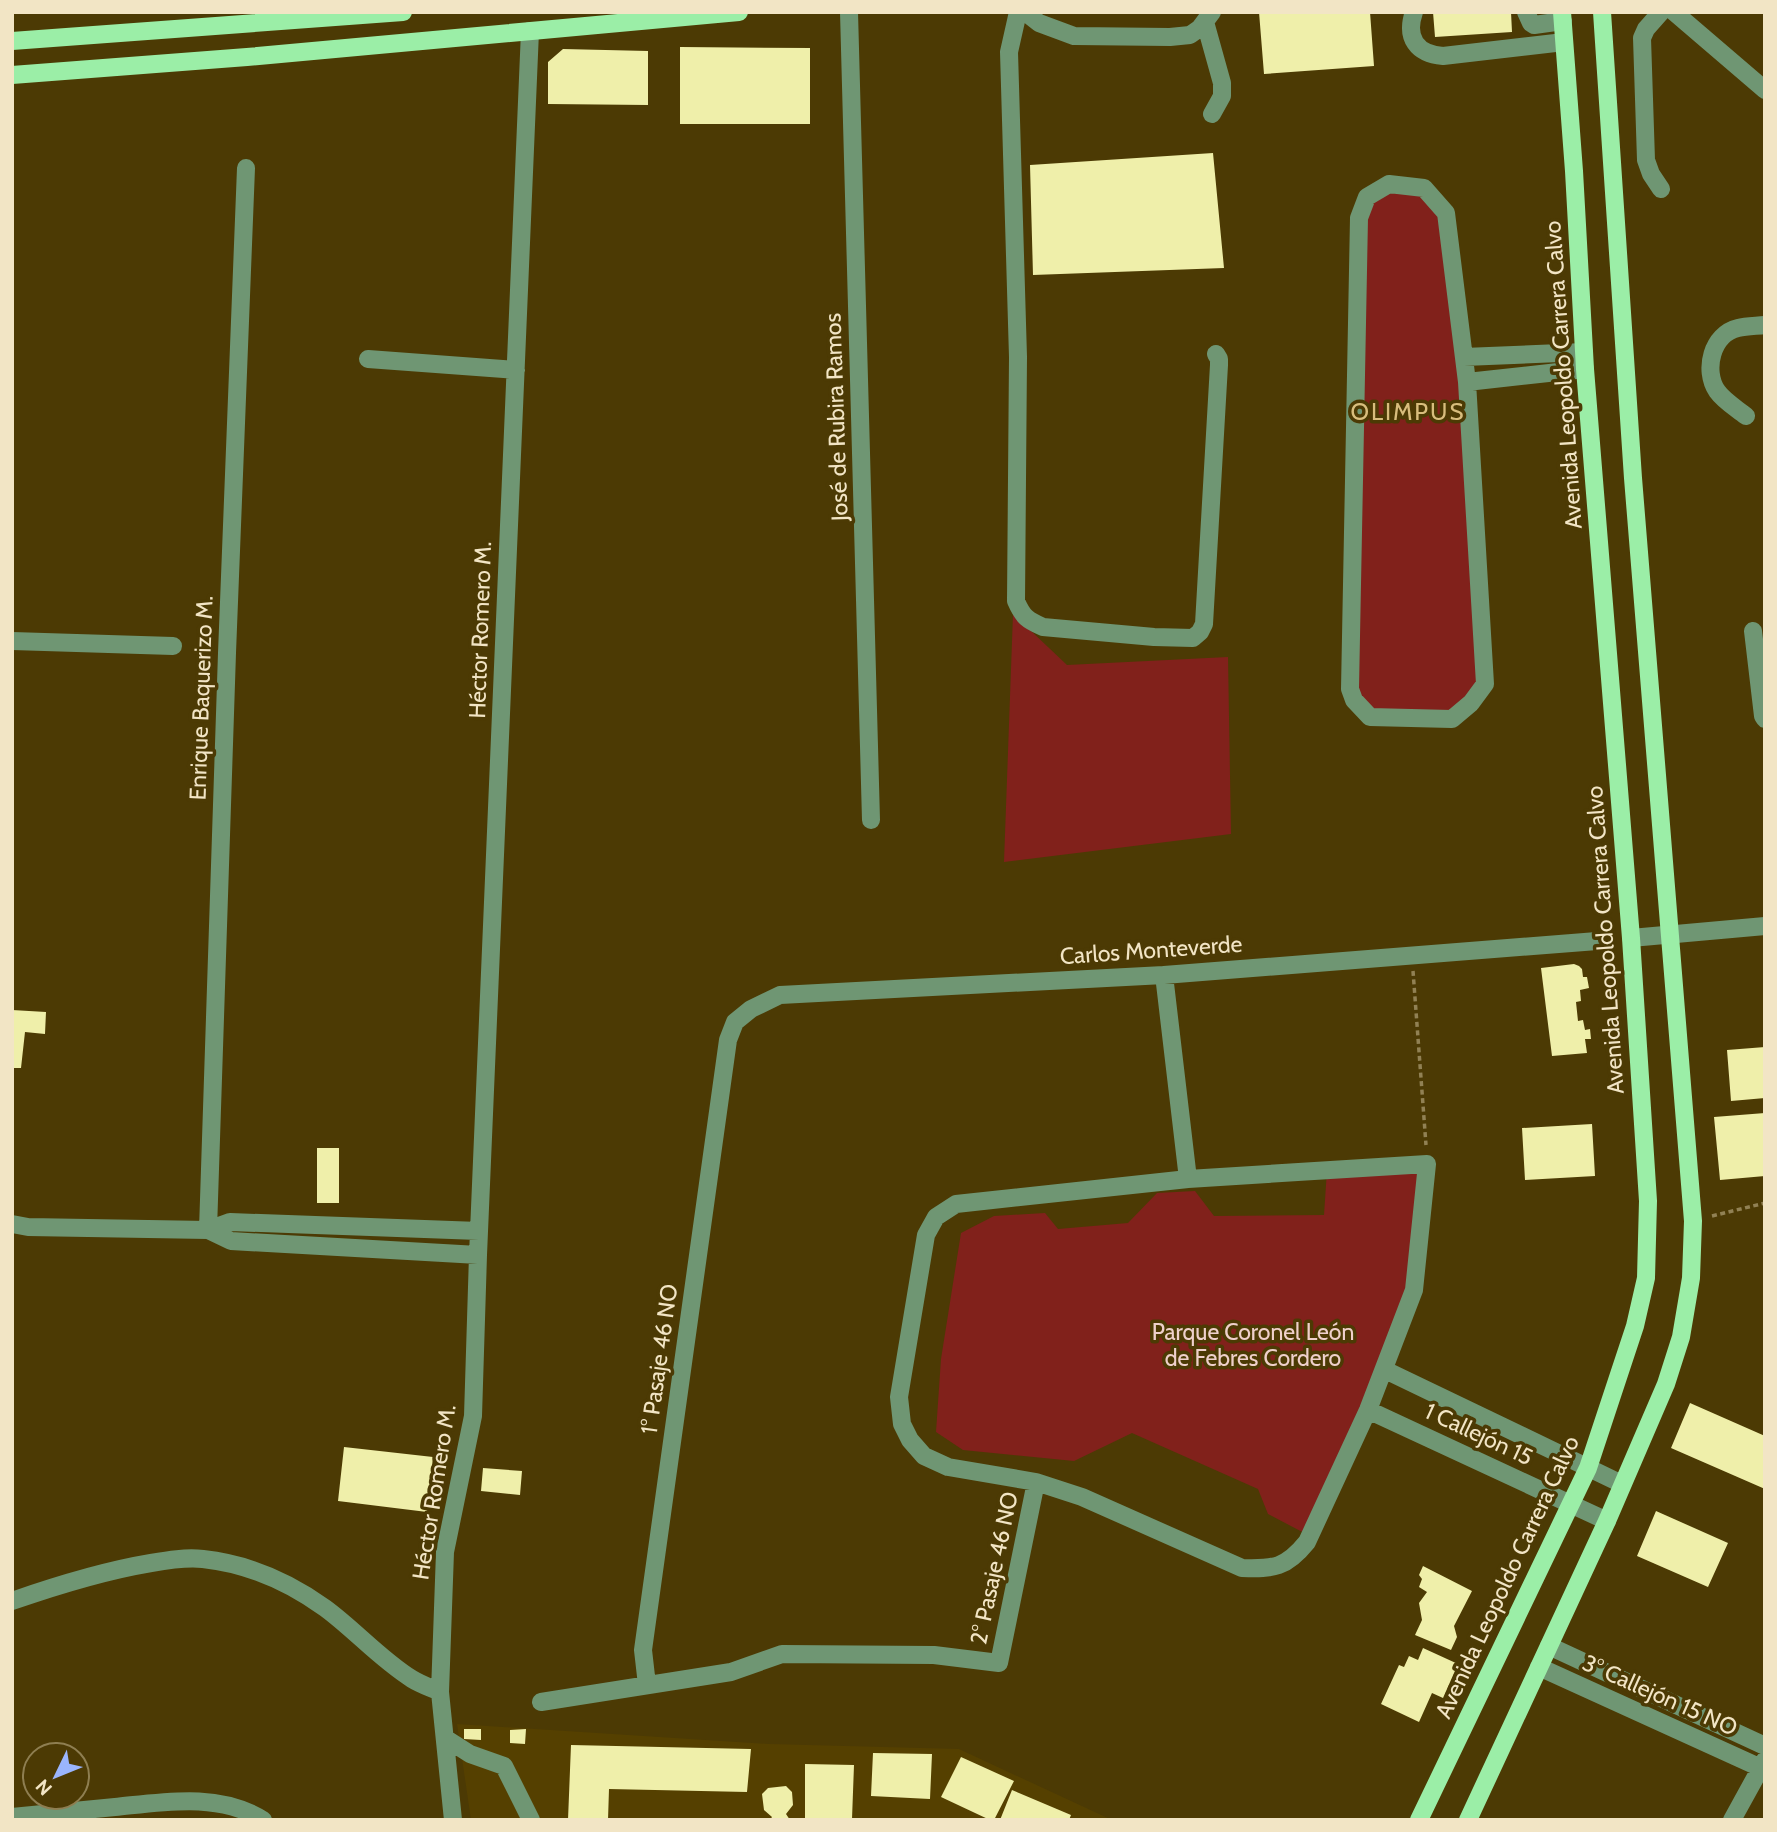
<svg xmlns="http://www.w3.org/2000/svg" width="1777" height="1832" font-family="Cabin,sans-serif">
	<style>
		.built { fill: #554000 }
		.green { fill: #81211b }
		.building { fill: #efefaa }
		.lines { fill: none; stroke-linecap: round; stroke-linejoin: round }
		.path { stroke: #918154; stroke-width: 3.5; stroke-dasharray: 5 3.5; stroke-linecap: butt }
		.minor { stroke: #6f9673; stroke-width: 18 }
		.major { stroke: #9beea7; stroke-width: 18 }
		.labels { text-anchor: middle; stroke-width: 7; stroke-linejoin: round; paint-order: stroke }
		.street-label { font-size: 23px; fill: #f2e5c5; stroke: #4c3a04 }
		.park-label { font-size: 23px; fill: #efd0cb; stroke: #4c3a04 }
		.neighbourhood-label { font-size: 24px; letter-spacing: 2px; fill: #d8bd7d; stroke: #4c3a04 }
	</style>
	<rect width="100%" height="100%" fill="#4c3a04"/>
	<path class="built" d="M457,1724l312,20 190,5 153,71h-641z"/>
	<path class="green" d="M1424,188l22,25 39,471 -33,35 -82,-2 -16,-17 13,-503z
		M1013,614l54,51 161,-8 3,177 -227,28z
		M1427,1164l-13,126 -104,246 -42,-22 -10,-25 -126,-56 -58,28 -111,-11 -27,-18 5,-73 20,-126 33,-17 51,-3 13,16 70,-6 29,-30 38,-2 19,25 110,-1 3,-45z"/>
	<path class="building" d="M1259,12h111l4,54 -110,8z
		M1433,12h78l1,20 -77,5z
		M680,47l130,1v76h-130z
		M563,49l85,2v54l-100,-1v-42z
		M1213,153l11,115 -191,7 -3,-110z
		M1574,964l5,2 3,3 1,8h4l2,11 -9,2 1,11 -5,1 2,19 5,-1 2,10 5,-1 1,10h-6l2,14 -35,3 -11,-88z
		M12,1010l34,2 -1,22 -20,-2 -4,36h-9z
		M1765,1047v51l-34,3 -4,-51z
		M1765,1113v63l-45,4 -6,-63z
		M1592,1124l3,52 -70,4 -3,-52z
		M317,1148h22v55h-22z
		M1690,1403l75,33v53l-94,-41z
		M344,1447l89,10 -6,55 -89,-11z
		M483,1468l39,3 -2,24 -39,-4z
		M1656,1511l72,32 -20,44 -71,-31z
		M1423,1566l49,25 -18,35 3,11 -6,13 -36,-15 7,-15 -3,-17 8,-11 -8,-5 3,-8 -3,-4z
		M1423,1648l35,16 -15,34 -11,-5 -13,29 -38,-18 18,-39 5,2 5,-11 9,4z
		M464,1729h17v11l-17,-1z
		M526,1729l-1,15 -15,-1v-13z
		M571,1745l180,4 -4,43 -138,-3 -1,31h-40z
		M873,1753l59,1 -2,45 -59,-3z
		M961,1757l53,24 -20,39h-4l-49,-23z
		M805,1764l49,1 -2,54h-47z
		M786,1786l6,6 1,13 -7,9 4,6h-20l2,-3 -8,-7 -2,-16 6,-6z
		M1012,1790l59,25 -2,5h-69z"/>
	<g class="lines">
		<path class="path" d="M1413,971l13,174
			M1712,1216l53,-13"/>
		<path class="minor" d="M849,12l22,808
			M1018,12l-9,40 9,305 -2,244c7,16 11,19 27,26l111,10 39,1 7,-6 4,-8 15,-259v-6l-3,-5
			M1025,12l14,11 35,13 96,1 20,-2 10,-7 12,-16
			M1414,12c-9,26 3,42 29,44l121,-14
			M1526,12l5,11 3,2 29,-4
			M1661,12l-15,17 -4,9 4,122 5,14 10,15
			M1674,12l91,78
			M1205,22l17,61v13l-10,18
			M1389,184l35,4 22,25 21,169 18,302 -14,19 -19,16 -82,-2 -16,-17 -4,-11 9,-471 8,-21z
			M1464,357l120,-5
			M368,359l148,11
			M1467,382l118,-13
			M1746,416c-10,-8 -22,-15 -29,-25 -14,-21 -5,-57 21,-63 8,-2 18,-2 27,-3
			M1753,631l10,85 2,3
			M12,641l161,5
			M1631,938l134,-12
			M1164,975l24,204
			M1427,1164l-13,126 -46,120 -61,132c-21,26 -33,27 -65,26l-160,-71 -46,-15 -88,-15 -24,-11 -14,-16 -8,-16 -3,-27 27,-162 10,-18 20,-13 232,-25z
			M12,1224l16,3 180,3 22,-8 249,9
			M208,1230l19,-577 19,-485
			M208,1230l23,11 247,14
			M1385,1370l237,114
			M1368,1410l239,111
			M12,1601c46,-16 91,-30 139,-38 17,-3 35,-6 52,-4 46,5 86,23 122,49 30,22 55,51 87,71 8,5 19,9 28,13
			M1549,1646l216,100
			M1539,1667l222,101
			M647,1685l-4,-35 85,-610 7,-18 16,-13 29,-14 384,-20 433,-34
			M541,1702l190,-30 51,-18 152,1 65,8 37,-181
			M445,1738l25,16 34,12 27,54
			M12,1817c34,-3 69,-7 103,-10 49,-5 104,-15 148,13
			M453,1820l-13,-128 5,-140 28,-136 5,-161 52,-1224
			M1732,1820l33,-60"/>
		<path class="major" d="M12,41l391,-29
			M12,75l235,-18 492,-45
			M1419,1820l169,-352 47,-142 11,-48 2,-77 -17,-263 -46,-569 -11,-198 -12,-159
			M1468,1820l139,-299 59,-137 15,-47 10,-59 2,-57 -60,-743 -31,-466"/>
	</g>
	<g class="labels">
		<g class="street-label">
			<text transform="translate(1563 375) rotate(-94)" y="8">Avenida Leopoldo Carrera Calvo</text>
			<text transform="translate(836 417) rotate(-92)" y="8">José de Rubira Ramos</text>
			<text transform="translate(480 630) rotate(-88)" y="8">Héctor Romero M.</text>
			<text transform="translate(201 698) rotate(-88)" y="8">Enrique Baquerizo M.</text>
			<text transform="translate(1605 940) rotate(-94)" y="8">Avenida Leopoldo Carrera Calvo</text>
			<text transform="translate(1151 950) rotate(-4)" y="8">Carlos Monteverde</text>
			<text transform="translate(659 1359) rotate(-82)" y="8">1° Pasaje 46 NO</text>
			<text transform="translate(1479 1434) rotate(25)" y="8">1 Callejón 15</text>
			<text transform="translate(434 1492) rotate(-81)" y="8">Héctor Romero M.</text>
			<text transform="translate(994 1568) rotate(-78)" y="8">2° Pasaje 46 NO</text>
			<text transform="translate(1507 1577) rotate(-65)" y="8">Avenida Leopoldo Carrera Calvo</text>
			<text transform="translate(1660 1695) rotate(24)" y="8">3° Callejón 15 NO</text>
		</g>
		<g class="park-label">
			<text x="1253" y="1340">Parque Coronel León<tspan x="1253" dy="26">de Febres Cordero</tspan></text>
		</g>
		<g class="neighbourhood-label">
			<text x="1408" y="420">OLIMPUS</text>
		</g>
	</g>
	<rect width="1777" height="1832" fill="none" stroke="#f2e5c5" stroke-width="28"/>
	<g transform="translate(56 1776) rotate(227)"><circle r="33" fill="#4c3a04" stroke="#8e7e51" stroke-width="2"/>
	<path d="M0-5L12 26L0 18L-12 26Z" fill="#9ab5fd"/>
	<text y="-10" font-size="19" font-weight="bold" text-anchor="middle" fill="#f2e5c5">N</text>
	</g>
</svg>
